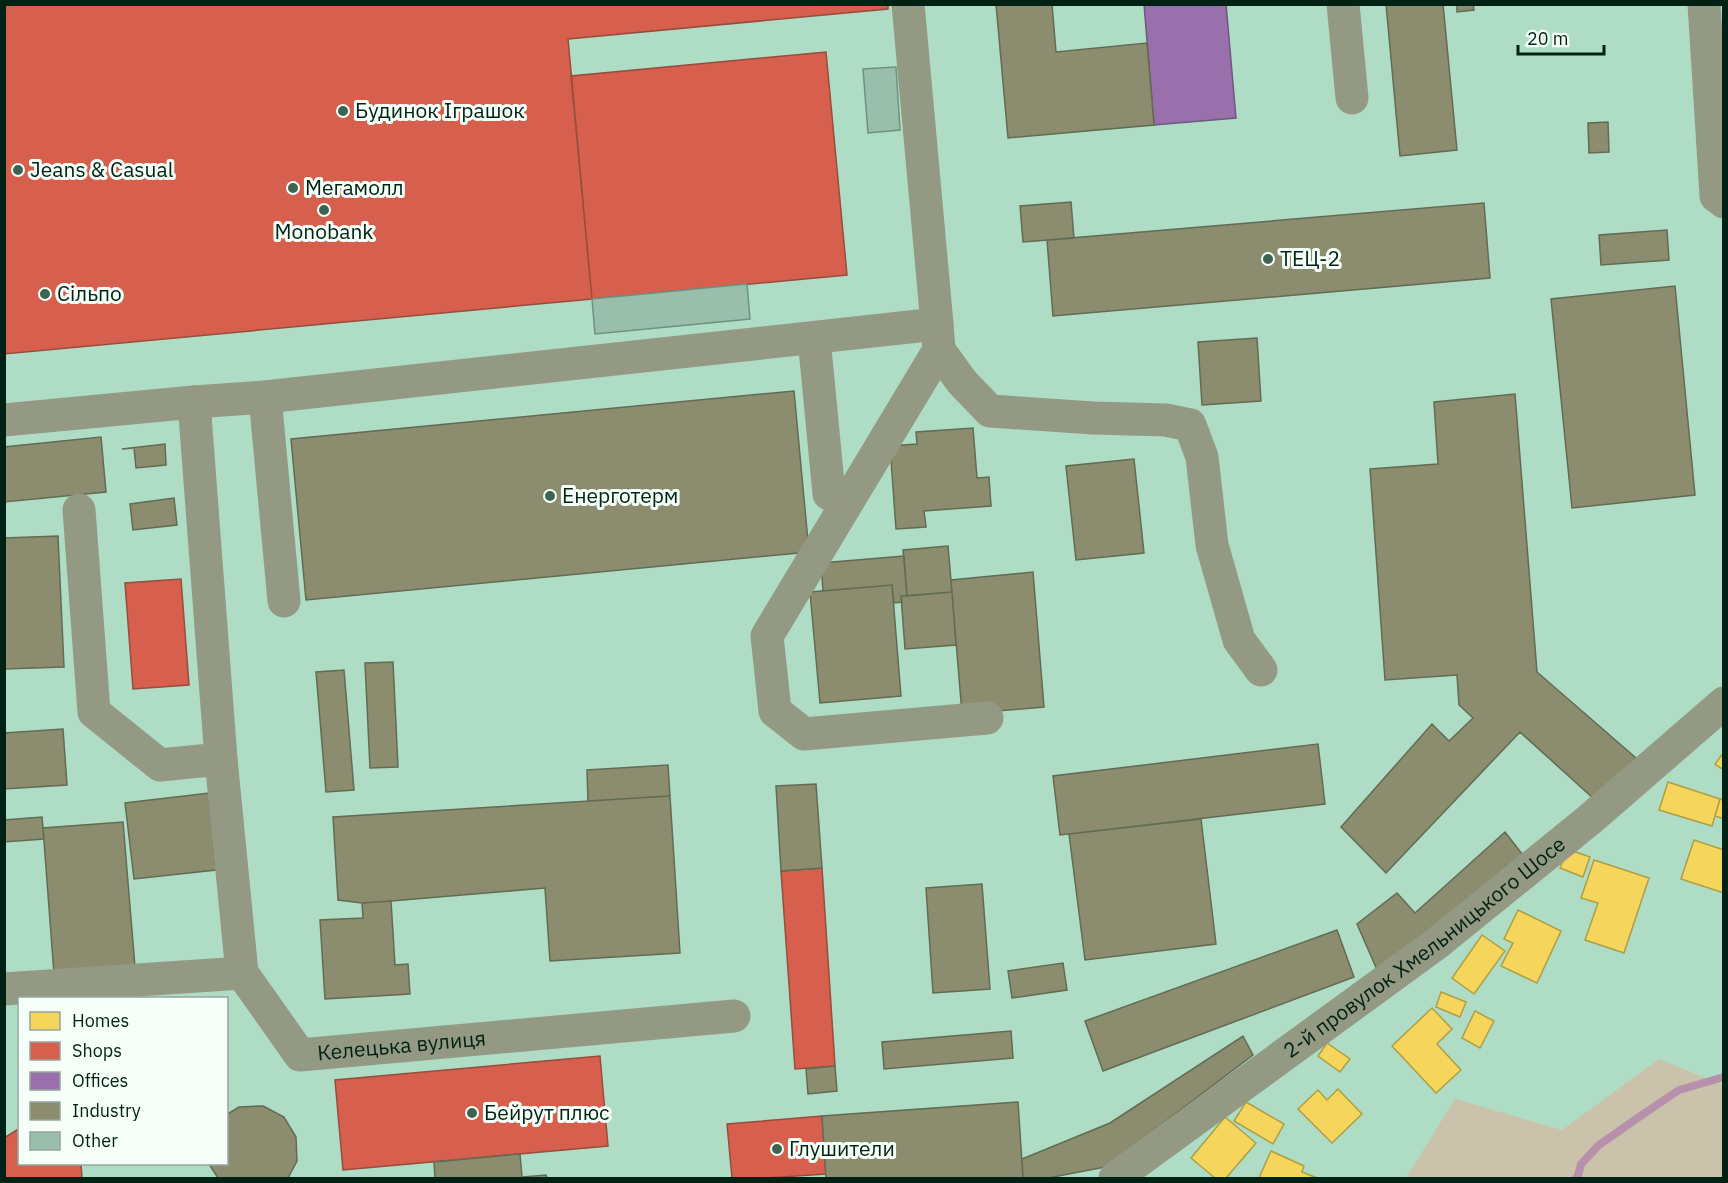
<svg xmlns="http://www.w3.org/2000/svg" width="1728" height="1183" font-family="'IBM Plex Sans',sans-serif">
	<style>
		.green { fill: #cbc2ac }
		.homes { fill: #f6d55c; stroke: #ac9f46; stroke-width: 1.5 }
		.shops { fill: #d6604d; stroke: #964d3c; stroke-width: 1.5 }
		.offices { fill: #9970ab; stroke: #6b597e; stroke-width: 1.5 }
		.industry { fill: #8c8c6e; stroke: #626c53; stroke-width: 1.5 }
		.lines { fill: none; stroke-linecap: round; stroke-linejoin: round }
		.stream { stroke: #b790ab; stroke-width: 8 }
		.building { fill: #9abeac; stroke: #6c9382; stroke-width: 1.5 }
		.minor { stroke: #949984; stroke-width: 33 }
		.poi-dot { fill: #3d6352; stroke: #f6fef9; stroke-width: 2 }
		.labels { text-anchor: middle; stroke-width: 6; stroke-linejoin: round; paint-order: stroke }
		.poi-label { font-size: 21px; fill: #002214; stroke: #f6fef9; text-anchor: start }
		.street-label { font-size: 21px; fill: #002214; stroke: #f6fef9 }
	</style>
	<rect width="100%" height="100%" fill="#aedcc5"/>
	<path class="green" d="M1659,1059l64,26v93h-317l49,-79 107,31z"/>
	<path class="homes" d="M1724,752v18l-9,-6z
		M1668,782l52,17 -8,27 -53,-16z
		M1720,799l4,1v19l-9,-3z
		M1694,840l30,10v43l-43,-14z
		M1567,849l23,8 -7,20 -23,-9z
		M1594,860l55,18 -25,75 -39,-13 13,-37 -17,-5z
		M1518,910l43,21 -24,52 -36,-17 12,-23 -9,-4z
		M1482,935l23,16 -31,43 -22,-16z
		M1441,992l25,10 -6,15 -24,-10z
		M1432,1008l20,21 -15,15 24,26 -25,23 -44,-47z
		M1475,1011l19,10 -14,27 -18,-10z
		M1327,1043l23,16 -10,13 -22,-16z
		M1338,1089l24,25 -30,29 -34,-34 20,-19 9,10z
		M1246,1102l38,22 -11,20 -39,-23z
		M1225,1117l31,26 -30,35h-11l-24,-20z
		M1271,1151l33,15 -2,6 15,6h-58z"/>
	<path class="shops" d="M4,4h884v5l-320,30 24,260 -588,55z
		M826,52l21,223 -255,24 -21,-223z
		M181,579l8,106 -56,4 -8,-106z
		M822,868l13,198 -40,3 -14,-198z
		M600,1056l8,90 -265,24 -8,-90z
		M822,1116l4,58 -60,4h-34l-5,-54z
		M20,1128v36h61l1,14h-78v-40z"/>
	<path class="offices" d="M1144,4h82l10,114 -82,7z"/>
	<path class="industry" d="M996,4h56l4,48 91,-9 7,82 -146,13z
		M1386,4h57l14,146 -57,6z
		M1457,4h16l1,6 -17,2z
		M1608,122l1,30 -20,1 -1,-30z
		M1071,202l3,36 -51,4 -3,-36z
		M1484,203l6,75 -437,38 -6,-76z
		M1667,230l2,30 -68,5 -2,-30z
		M1675,286l20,209 -123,13 -21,-209z
		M1257,338l4,63 -59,4 -4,-63z
		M794,391l15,161 -503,48 -15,-161z
		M1515,394l22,278 99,86 -42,41 -74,-67 -134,141 -45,-46 91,-103 17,17 24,-23 -14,-13 -2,-30 -72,5 -15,-211 68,-5 -4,-62z
		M973,428l4,50 12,-1 2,29 -67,5 2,16 -30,2 -6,-83 27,-2 -1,-12z
		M101,437l5,55 -102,10v-55z
		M165,444l1,21 -30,3 -2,-20 -12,1z
		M1134,459l10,94 -68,7 -10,-94z
		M174,498l3,27 -44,5 -3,-26z
		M58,536l6,131 -60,2v-131z
		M948,546l4,46 -45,4 -4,-46z
		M904,556l3,40h-6l1,6 -8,1 -2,-18 -69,6 -2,-28z
		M1033,572l11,135 -82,7 -11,-134z
		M892,585l9,111 -81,7 -10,-111z
		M952,592l4,53 -51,4 -4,-53z
		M393,662l5,105 -28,1 -5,-105z
		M344,670l10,120 -28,2 -10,-120z
		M63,729l4,56 -63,4v-56z
		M1318,744l7,60 -265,31 -7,-59z
		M668,765l2,31 -82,5 -1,-31z
		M816,784l6,84 -41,3 -5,-85z
		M209,793l7,77 -82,9 -9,-76z
		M670,796l10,157 -130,8 -5,-73 -154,13 -29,2 -24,-3 -5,-83z
		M42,817l2,22 -40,3v-22z
		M1201,819l15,125 -131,16 -16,-126z
		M123,822l12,145 -81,7 -11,-146z
		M1505,832l17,22 -144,118 -21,-48 40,-31 18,20z
		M982,884l8,105 -57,4 -7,-105z
		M391,901l4,64 13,-1 2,30 -85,5 -5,-79 43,-2 -1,-15z
		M1337,930l17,47 -251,94 -18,-50z
		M1063,963l4,27 -55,8 -4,-27z
		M1011,1031l2,27 -129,11 -2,-27z
		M1243,1036l10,19 -148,112 -57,11h-25l-1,-19 88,-36z
		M835,1066l2,25 -29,3 -2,-25z
		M1018,1102l5,76h-197l-4,-62z
		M263,1106l21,11 12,20 1,24 -9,17h-70l-9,-14h17v-49l13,-8z
		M520,1154l2,23 24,-2 1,3h-112l-1,-16z"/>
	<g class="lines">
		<path class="stream" d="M1576,1178l2,-2 3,-12 18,-19 40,-28 40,-27 45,-13"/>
	</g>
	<path class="building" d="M896,67l4,63 -32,3 -5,-64z
		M747,284l3,35 -155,15 -3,-35z"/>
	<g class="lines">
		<g class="minor">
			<path d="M1343,4l9,94"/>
			<path d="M1704,4l12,192 8,6"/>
			<path d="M937,324l2,26 -172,286 8,75 29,23 183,-16"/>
			<path d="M814,338l15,156"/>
			<path d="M939,350l23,32 28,29 103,7 73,2 24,5 12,32 10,88 27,95 22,30"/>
			<path d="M265,397l19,204"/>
			<path d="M194,402l71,-5 672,-73 -29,-320"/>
			<path d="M4,420l190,-18 27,357 21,214"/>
			<path d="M79,510l15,202 66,53 61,-6"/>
			<path id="s1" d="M4,989l238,-16 58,82 434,-39"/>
			<path id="s2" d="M1115,1178l321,-234 153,-124 135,-117"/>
		</g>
	</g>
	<g class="poi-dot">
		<circle cx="343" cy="111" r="6"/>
		<circle cx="18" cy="170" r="6"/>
		<circle cx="293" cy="188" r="6"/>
		<circle cx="324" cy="210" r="6"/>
		<circle cx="1268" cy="259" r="6"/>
		<circle cx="45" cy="294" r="6"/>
		<circle cx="550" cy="496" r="6"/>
		<circle cx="472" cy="1113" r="6"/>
		<circle cx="777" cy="1149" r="6"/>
	</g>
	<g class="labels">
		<g class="poi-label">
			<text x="355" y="118">Будинок Іграшок</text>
			<text x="30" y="177">Jeans &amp; Casual</text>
			<text x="305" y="195">Мегамолл</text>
			<text x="324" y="239" text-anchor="middle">Monobank</text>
			<text x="1280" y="266">ТЕЦ-2</text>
			<text x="57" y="301">Сільпо</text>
			<text x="562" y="503">Енерготерм</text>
			<text x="484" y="1120">Бейрут плюс</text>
			<text x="789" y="1156">Глушители</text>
		</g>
		<g class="street-label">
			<text dy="7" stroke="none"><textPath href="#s2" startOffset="386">2-й провулок Хмельницького Шосе</textPath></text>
			<text dy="7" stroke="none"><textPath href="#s1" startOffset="441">Келецька вулиця</textPath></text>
		</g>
	</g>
	<rect width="1728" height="1183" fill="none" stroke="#002214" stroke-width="12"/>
	<rect x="18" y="997" width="210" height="168" fill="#f6fef9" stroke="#94a69d" stroke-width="1.5"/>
	<rect x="30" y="1012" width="30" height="18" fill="#f6d55c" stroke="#94a69d" stroke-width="1.5"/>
	<text x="72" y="1027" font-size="18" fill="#002214">Homes</text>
	<rect x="30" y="1042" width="30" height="18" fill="#d6604d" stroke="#94a69d" stroke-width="1.5"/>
	<text x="72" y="1057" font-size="18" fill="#002214">Shops</text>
	<rect x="30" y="1072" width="30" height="18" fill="#9970ab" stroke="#94a69d" stroke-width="1.5"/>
	<text x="72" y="1087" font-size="18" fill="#002214">Offices</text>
	<rect x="30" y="1102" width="30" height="18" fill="#8c8c6e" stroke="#94a69d" stroke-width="1.5"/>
	<text x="72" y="1117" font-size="18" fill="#002214">Industry</text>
	<rect x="30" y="1132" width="30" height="18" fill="#9abeac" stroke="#94a69d" stroke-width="1.5"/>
	<text x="72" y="1147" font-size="18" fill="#002214">Other</text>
	<path d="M1518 45v9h86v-9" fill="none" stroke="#002214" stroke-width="3"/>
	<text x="1527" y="45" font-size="18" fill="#002214" stroke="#f6fef9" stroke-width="4.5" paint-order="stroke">20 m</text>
</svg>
